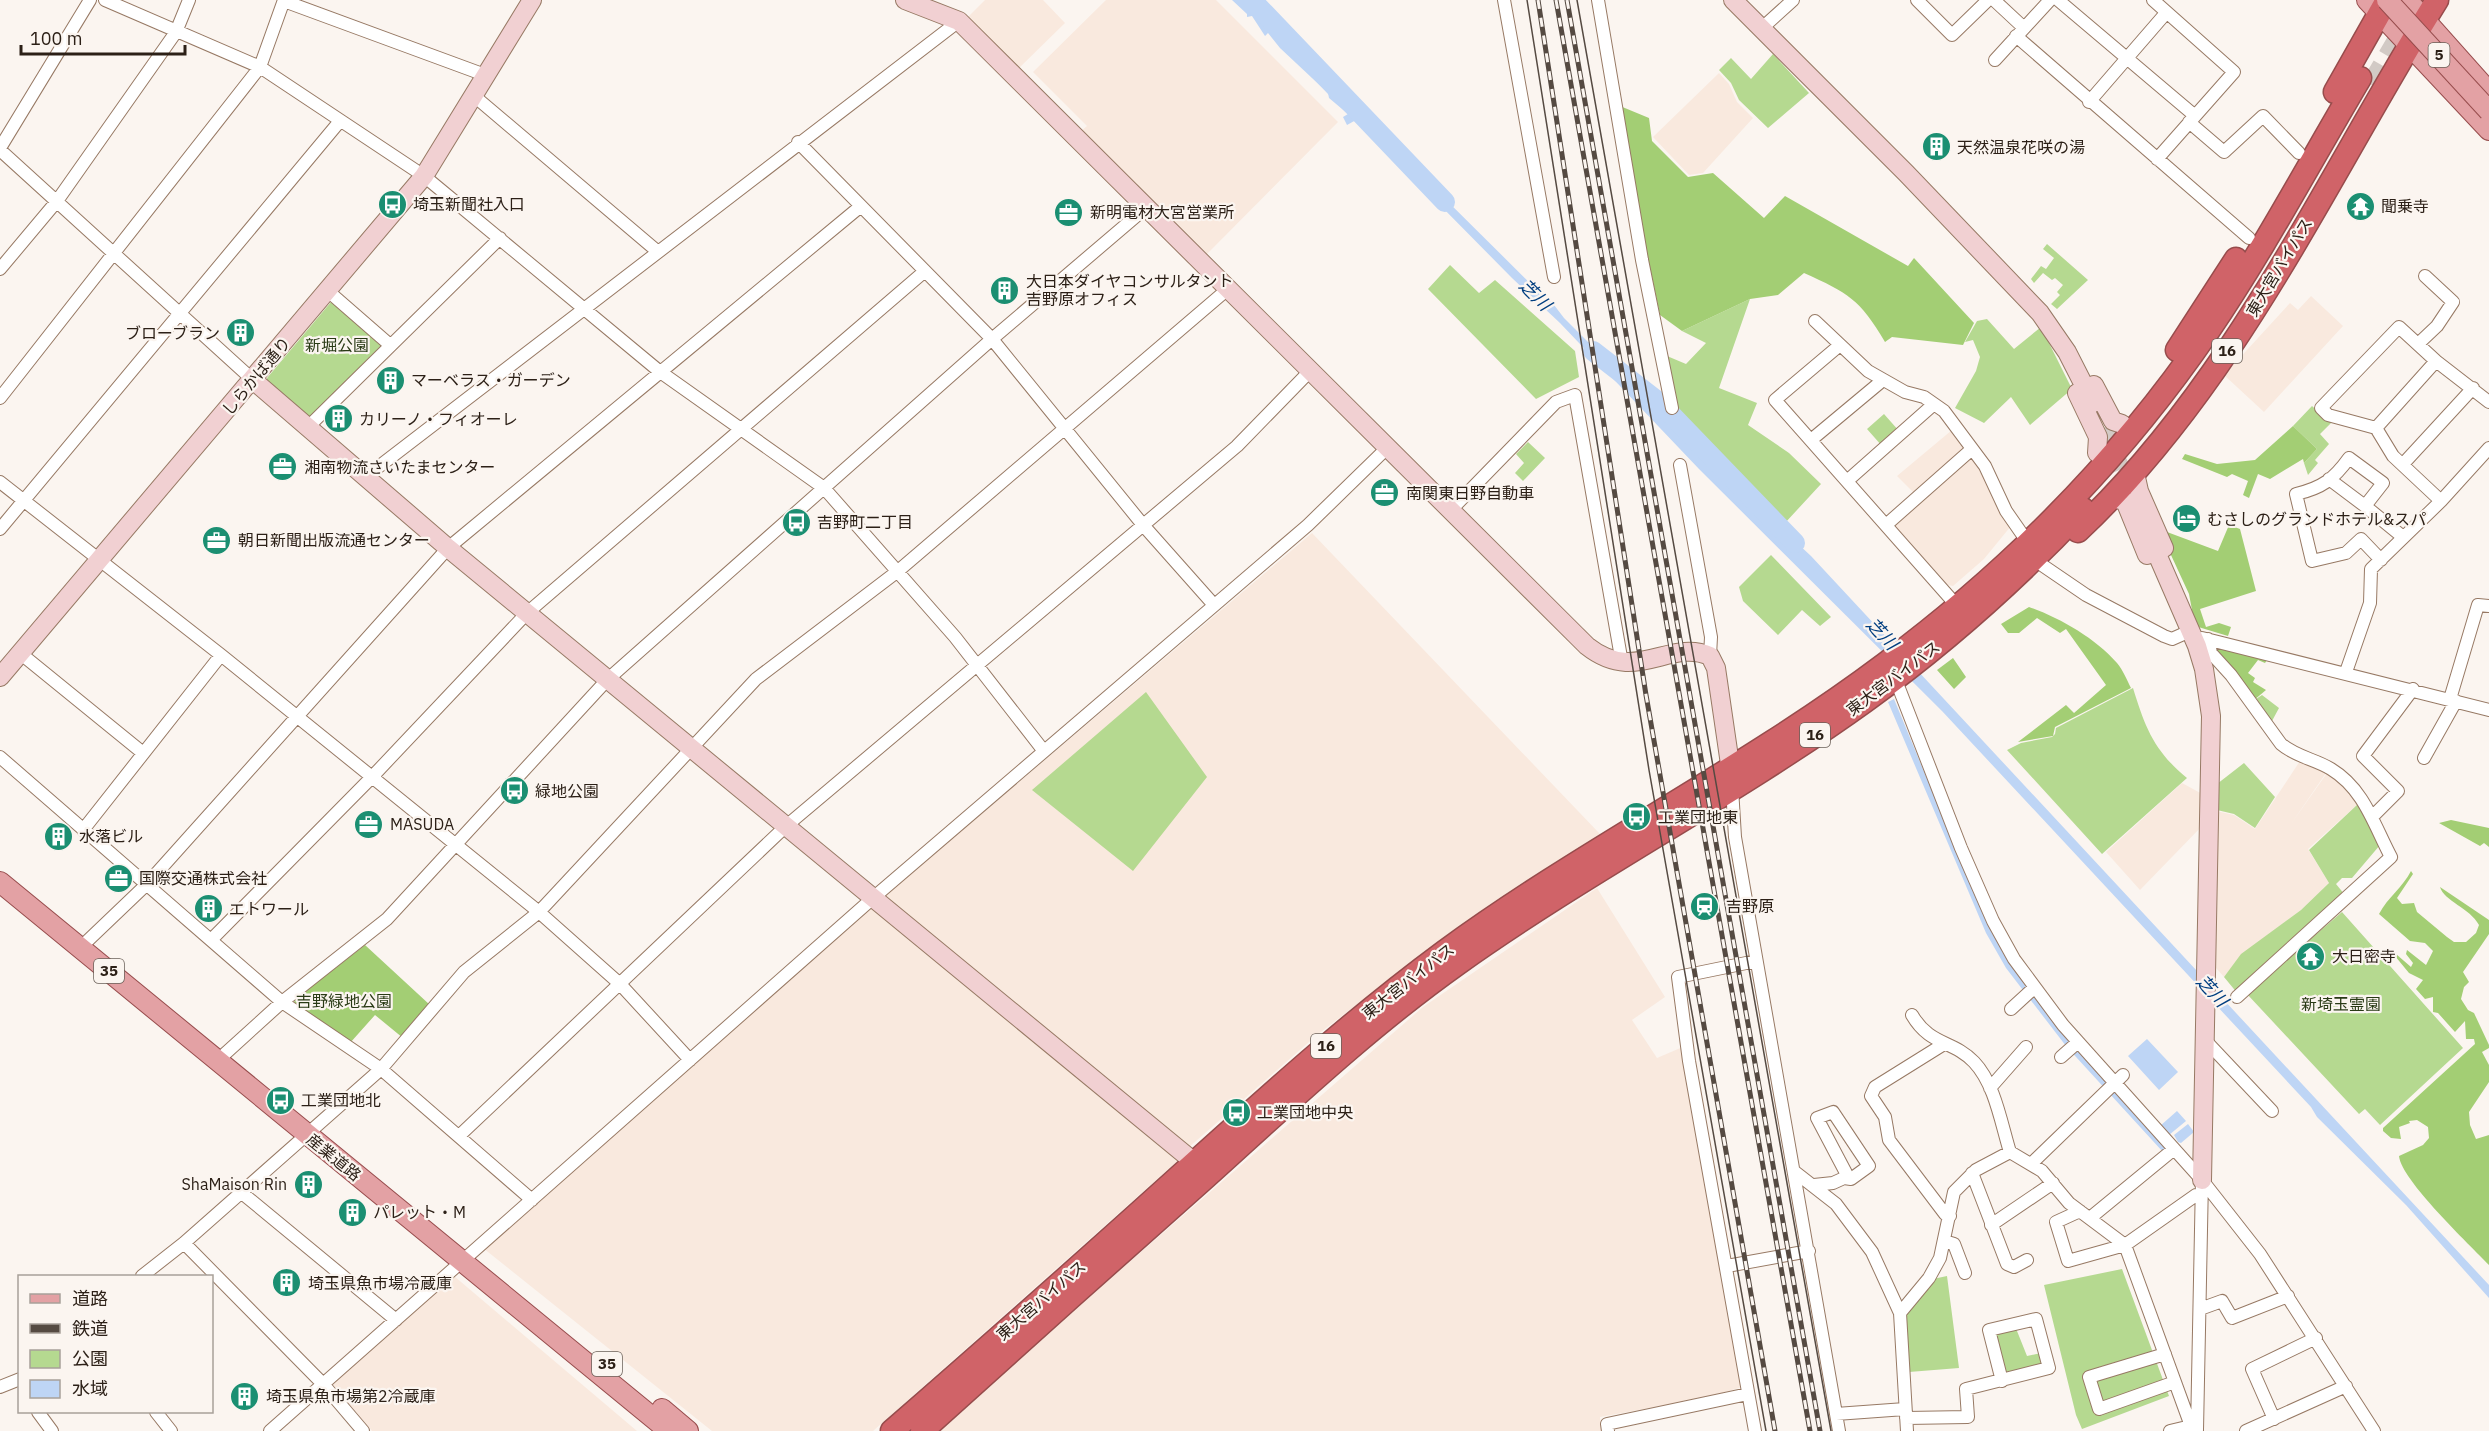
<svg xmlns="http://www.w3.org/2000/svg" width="2489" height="1431" font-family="'IBM Plex Sans','Noto Sans JP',sans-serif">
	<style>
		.built { fill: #f9e9de }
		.green { fill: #b5d990 }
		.forest { fill: #a3ce74 }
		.water { fill: #bed5f5 }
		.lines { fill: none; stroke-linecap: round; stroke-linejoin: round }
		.river { stroke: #bed5f5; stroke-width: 20 }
		.secondary-tunnel { stroke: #d2cac5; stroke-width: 18; stroke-dasharray: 18 9; stroke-linecap: butt }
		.highway-tunnel { stroke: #d2cac5; stroke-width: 22; stroke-dasharray: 22 11; stroke-linecap: butt }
		.street-casing { stroke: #977964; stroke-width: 14 }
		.secondary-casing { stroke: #977964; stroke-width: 20 }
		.primary-casing { stroke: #974c4c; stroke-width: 22 }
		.highway-casing { stroke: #974c4c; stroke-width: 25 }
		.street { stroke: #fff; stroke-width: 12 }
		.secondary { stroke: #f1d0d2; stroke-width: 18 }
		.primary { stroke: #e3a1a4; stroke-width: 20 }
		.highway { stroke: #d06368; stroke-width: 22 }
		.tram { stroke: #554a42; stroke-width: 1.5 }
		.rail-casing { stroke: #554a42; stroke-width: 5 }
		.rail { stroke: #fbf5f0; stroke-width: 3; stroke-dasharray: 9; stroke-linecap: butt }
		.primary-bridge-casing { stroke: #974c4c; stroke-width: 22; stroke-linecap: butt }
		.primary-bridge { stroke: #e3a1a4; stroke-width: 20 }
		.labels { text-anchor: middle; stroke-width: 4.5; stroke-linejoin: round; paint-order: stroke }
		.shield { fill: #fbf5f0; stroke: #6a6058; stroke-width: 1.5 }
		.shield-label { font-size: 15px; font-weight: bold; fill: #2c2017 }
		.poi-label { font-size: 16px; fill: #2c2017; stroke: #fbf5f0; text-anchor: start }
		.street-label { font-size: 16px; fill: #2c2017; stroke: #fbf5f0 }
		.park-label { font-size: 16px; fill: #293a15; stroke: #fbf5f0 }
		.water-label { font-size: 18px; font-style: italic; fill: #003e80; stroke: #fbf5f0 }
	</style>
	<rect width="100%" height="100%" fill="#fbf5f0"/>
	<path class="built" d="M985,0h58l22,23 -48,47 -50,-52z
		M1106,0h110l122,122 -131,132 -127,-122 7,-6 -54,-54z
		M1719,73l10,11 8,18 16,16 -50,55 -14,2 -36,-38z
		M2311,296l32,30 -79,86 -40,-37 66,-72 8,7z
		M1952,430l32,39 27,57 -27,33 -31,27 -5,-1 -55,-61 28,-24 -24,-24z
		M1312,533l288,301 -215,149 -68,52 -129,113 -303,-252z
		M2300,761l26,12 -35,51 36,-51 11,7 20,24 -50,45 21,34 -28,27 -59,44 -18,23 -8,-9v-157l18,4 21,14z
		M2182,783l22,12v29l-64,66 -34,-38z
		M1597,888l68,109 -33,23 25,38 28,-12 57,341 -37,11 -105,19 1,14h-666l488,-424z
		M873,904l308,254 -308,273h-161l-229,-183z
		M454,1276l183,155h-265l-41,-49z"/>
	<path class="green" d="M1773,54l36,39 -41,35 -29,-28 -8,-17 -12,-13 12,-12 20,21z
		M2047,244l41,36 -31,29 -6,-5 9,-9 -3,-3 6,-7 -8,-7 -3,2 -9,-7 -9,10 -3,-4 10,-13 5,3 8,-11 -11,-9z
		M1450,265l29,28 16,-13 80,71 4,26 -43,22 -108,-110z
		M1750,299l-31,89 38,15 -9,22 41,28 32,31 -36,39 -119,-121 1,-46 19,8 20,-21 -24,-12z
		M336,301l47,46 -72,69 -5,1 -39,-35v-4l64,-76z
		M1987,319l27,30 27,-22 31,62 -42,36 -19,-28 -27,26 -29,-15 21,-37 4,-14 -7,-17 -8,2 12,-21z
		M2312,406l15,14 6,1 -13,13 9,10 -14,16 3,3 -10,12 -4,-12 13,-14 -24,-23z
		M1884,414l15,17 -17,15 -15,-17z
		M1528,442l17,16 -22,23 -8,-8 9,-10 -8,-9z
		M1771,555l60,62 -11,9 -18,-16 -24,25 -35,-34 -4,-14z
		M2133,688c12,39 21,63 54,90l-85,76 -95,-104 14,-7 31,-6 3,-3 1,-6z
		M1146,692l61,85 -74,94 -101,-81z
		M2262,695l17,13 -7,13 -19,-20z
		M2244,763l31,34 -20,31 -21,-14 -17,-4v-26z
		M2358,804l22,41 -28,33h-10l-6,6 9,11 -107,99 -14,-17 17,-23 60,-44 28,-27 -20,-33z
		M2342,912l121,136 -83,77 -15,-16 -6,5 -112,-120z
		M2122,1269l47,127 -87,33 -6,-14 -32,-130z
		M1947,1276l12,92 -50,4 -4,-57 28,-36z
		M2015,1326l12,30 14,-3 3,10 -2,4 -35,8 -3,-2 -10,-38z"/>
	<path class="forest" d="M1620,106l29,12 3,23 36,36 25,-4 51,45 21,-22 123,70 6,-8 60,65 -11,22 -71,-8 -7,5c-25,-43 -37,-49 -81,-69l-26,22 -28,4 -68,32 -22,-16 -17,-81z
		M2293,426l24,23 -13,14 -1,-4 -33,20 -12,-5 -9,24 -6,-3 5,-14 -16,-7 -5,3 -45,-18 3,-5 32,10 38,-4z
		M2229,525l11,4 16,62 -56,18 6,18 13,-4 12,4 -3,9 -33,-10 -6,-32 -30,-65 59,22z
		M2029,607c31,11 66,31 88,56 6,7 10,17 14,25l-76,39 -2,9 -35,6 48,-37 8,8 32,-28 -40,-56 -6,4 -23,-15 -18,15h-11l-7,-9z
		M2211,643l56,17 -2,3 -7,-3 -10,13 7,5 -2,4 13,8 -13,11z
		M1953,658l13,19 -12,12 -17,-19z
		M2451,820l38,8v19l-5,-4 -4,3 -41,-23z
		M2411,871l2,3 -16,24 5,6 12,-1 3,9 30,25 7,5h12l10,-9 3,-8c-9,-17 -35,-24 -39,-38l49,33v14l-26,38 6,10 -5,5 -3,12 7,11 6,3 15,32v3l-7,4 7,13v17l-20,30 1,13 6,14 13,-4v130c-19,-20 -88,-85 -90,-109l24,-11 6,-7 -1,-11 -11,-7 -8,1 1,2 -11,4 2,12 -10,-1 -8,-7v-3l92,-84 -1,-5h-8l-1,-18 -10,11 -17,-19 -5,-1v-15l-8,2 -9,-10 7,-9 -14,-7 -14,-17 1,-2 15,13 2,-4 -7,-9 1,-4 19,15 7,-14 -8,-8 -15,-2 -31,-27c9,-17 24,-27 32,-43z
		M365,945l65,60 -27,33 -28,-23 -25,28 -55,-36 -1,-7z"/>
	<path class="water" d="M1232,0h14l15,13v3l165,168h4l115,114 6,3 13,17 118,118 129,120 678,729v13l-83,-93 -89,-88 -6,-10 -369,-396 -243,-242 -139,-146 -48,-45 -156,-158 -9,5 -4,-8 5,-3 -19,-16 -1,-5 -48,-45 -12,-15 -3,3 -13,-20 -5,1v-3z
		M1894,699l55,133 57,125 20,30 141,161 -4,4 -97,-106 -60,-78 -20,-35 -98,-231z
		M2147,1039l31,33 -19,18 -31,-34z
		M2177,1111l9,10 -17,14 -9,-9z
		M2188,1124l6,8 -13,11 -3,-1 -4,-7z"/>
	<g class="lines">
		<path class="river" d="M1252,0l193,202
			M1593,351l67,52 135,140"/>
		<path class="secondary-tunnel" d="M2093,403l38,89"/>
		<path class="highway-tunnel" d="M2372,85l50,-85"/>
		<defs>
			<path id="street" d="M105,0l155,67 164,109 235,195 165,117 131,149 88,113
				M1504,0l50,277
				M1598,0l44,260 30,148
				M1917,0l35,35 36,-35
				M1994,0l29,27
				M2058,0l136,115
				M2153,0l81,72 -77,87
				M284,1l201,74
				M1761,29l32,-29
				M2016,36l233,202
				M1995,60l55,-60
				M473,95l184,156
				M2089,102l77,-89
				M2189,122l35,30 39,-36 36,37
				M798,142l194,197 151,186 71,80
				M0,148l90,-148
				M0,150l253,230
				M0,269l57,-68 119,-169 13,-32
				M328,291l62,54
				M1815,321l53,50 37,21 19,5 20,14 41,55 21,45 16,23
				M2418,344l19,-18 16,-24 -28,-26
				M1840,345l-65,55 183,207
				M0,398l260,-331 24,-67
				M307,428l193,-190
				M2376,428l60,-67
				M1811,440l72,-60
				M2404,463l69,-75
				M1680,465l31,172 -1,19
				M364,478l595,-457
				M2329,479l36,27
				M1847,481l87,-77
				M0,482l221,173 318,257 81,72 70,76
				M2441,501l-48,-45 -17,-28 -48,-13 -7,-7 78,-81 37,34 53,41
				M1450,511l106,-109 19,-7 47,268
				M1886,525l86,-76
				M0,529l340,-408
				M2381,560l-20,-21 -15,14 -34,8 -16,-67c26,-6 38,-15 53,-36l34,25 -18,23 38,31
				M2042,565l44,30 78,41 8,3 18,-8
				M2202,638l287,72
				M2208,639l3,14 20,22 50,69c15,13 34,15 50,25 33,20 43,56 60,88l-154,140
				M20,653l123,100
				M2346,672l24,-69 1,-34 70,-68 48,-53
				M1895,678l66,170 32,73 21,38 49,66 139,155 58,74 114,177
				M2450,699l28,-94 11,1
				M0,757l282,245 99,67 151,131
				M2424,758l32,-57
				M1732,788l3,49 104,594
				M2372,817l26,-26 -35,-35 50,-67
				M83,830l138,-175
				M211,940l161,-163 155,-164 398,-342
				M80,948l67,-64 301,-336 413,-342
				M2011,1009l23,-21
				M1912,1015c18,31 41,25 62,47 21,22 27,61 36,90
				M2205,1040l67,71
				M1944,1044l-69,43 -4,9 14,21 4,23 56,74 5,2
				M2061,1057l17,-15
				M217,1061l65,-59 105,-83 220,-239 385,-341 156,-133
				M1990,1088l36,-41
				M460,1135l325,-308 452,-381 74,-76
				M2031,1164l92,-89
				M1795,1172l41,32 36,48 28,61 7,118
				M1972,1173l35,91 7,3 13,-7
				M1814,1185l19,-2 11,-5 2,-5 -29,-55 16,-6 36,54 -18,13 -7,-1
				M242,1193l154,127
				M2080,1211l-24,11 12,39 57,-16 71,-50h6
				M2090,1218l84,-69
				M1991,1225l62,-42
				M1944,1241l10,3 11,29
				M184,1243l139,141 40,47
				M1727,1266l82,-15
				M142,1276l42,-33 197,-174 83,-97 75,-60 217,-233 142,-108 331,-283
				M2200,1309l22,-8 10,17 56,-22
				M1900,1313l29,-35 11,-20 14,-66 22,-22 34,-18 32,19 27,32 56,42 66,181 6,-3
				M2165,1354l-76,23 10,32 76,-27
				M0,1387l20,-8
				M38,1412l14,19
				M156,1412l15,19
				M1836,1414l69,-5
				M1906,1418l62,-1 -2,-28 83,-21 -13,-49 -47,11 13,51
				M2274,1419l-22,-50 64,-31
				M2197,1430l5,-250
				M270,1431l603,-533 435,-373 79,-77
				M1608,1431l-1,-7 141,-30
				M1755,1431l-66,-370 -11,-84 78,-16
				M2170,1431l21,-5
				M2246,1431l100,-45"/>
			<path id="secondary" d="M905,0l54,21 628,625c49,39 82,-8 123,10l6,12 16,110
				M1733,0l173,173 134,140 27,39 26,51
				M253,380l195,168 757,623
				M2094,385l19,36 9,3
				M2077,393l21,44 -1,16
				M2135,473l4,18 25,57
				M2111,498l14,3 22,54
				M2150,538l47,108 7,23 7,47 -9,464
				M0,677l424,-501 108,-176"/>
			<path id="primary" d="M2367,0l122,130
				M2407,0l82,92
				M0,882l669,549
				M662,1409l26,22"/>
			<path id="highway" d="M2335,92l52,-92
				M2177,350l59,-91
				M2078,531c157,-148 247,-350 359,-531
				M892,1431c94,-82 188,-165 281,-249 88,-79 175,-159 271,-230 142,-104 300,-182 441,-288 125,-93 236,-205 324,-334 55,-81 101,-168 151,-252
				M922,1431c94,-85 189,-170 284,-254 81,-73 161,-149 251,-213 132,-94 276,-168 408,-263 79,-57 151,-121 218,-192"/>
		</defs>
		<use href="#street" class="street-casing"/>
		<use href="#secondary" class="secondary-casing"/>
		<use href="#primary" class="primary-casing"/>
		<use href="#highway" class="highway-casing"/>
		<use href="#street" class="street"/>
		<use href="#secondary" class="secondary"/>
		<use href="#primary" class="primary"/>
		<use href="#highway" class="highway"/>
		<path class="tram" d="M1527,0l122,770 117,661
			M1577,0l254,1431"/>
		<defs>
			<path id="rail" d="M1538,0l108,695 129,736
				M1556,0l254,1431
				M1567,0l253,1431"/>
		</defs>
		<use href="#rail" class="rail-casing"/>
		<use href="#rail" class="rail"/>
		<defs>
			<path id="primary-bridge" d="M2387,0l102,111"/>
		</defs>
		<use href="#primary-bridge" class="primary-bridge-casing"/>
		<use href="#primary-bridge" class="primary-bridge"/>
	</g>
	<defs>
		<symbol id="building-disc" viewBox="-11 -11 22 22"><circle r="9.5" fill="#1b8f72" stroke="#fbf5f0"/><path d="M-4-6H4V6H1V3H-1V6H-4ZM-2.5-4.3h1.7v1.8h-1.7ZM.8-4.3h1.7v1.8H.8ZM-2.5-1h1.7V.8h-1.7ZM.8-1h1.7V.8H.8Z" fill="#fff"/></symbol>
		<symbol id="bus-disc" viewBox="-11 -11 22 22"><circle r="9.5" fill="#1b8f72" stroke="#fbf5f0"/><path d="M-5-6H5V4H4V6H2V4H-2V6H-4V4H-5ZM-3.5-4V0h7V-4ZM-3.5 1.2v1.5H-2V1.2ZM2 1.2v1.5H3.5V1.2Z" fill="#fff"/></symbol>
		<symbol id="temple-disc" viewBox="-11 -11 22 22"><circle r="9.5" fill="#1b8f72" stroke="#fbf5f0"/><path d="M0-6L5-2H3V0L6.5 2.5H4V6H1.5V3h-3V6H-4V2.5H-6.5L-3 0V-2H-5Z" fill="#fff"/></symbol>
		<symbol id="office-disc" viewBox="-11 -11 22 22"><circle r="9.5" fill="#1b8f72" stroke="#fbf5f0"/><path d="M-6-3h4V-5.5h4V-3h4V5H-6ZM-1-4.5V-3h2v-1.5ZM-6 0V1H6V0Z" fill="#fff"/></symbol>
		<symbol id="hotel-disc" viewBox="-11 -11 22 22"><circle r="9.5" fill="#1b8f72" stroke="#fbf5f0"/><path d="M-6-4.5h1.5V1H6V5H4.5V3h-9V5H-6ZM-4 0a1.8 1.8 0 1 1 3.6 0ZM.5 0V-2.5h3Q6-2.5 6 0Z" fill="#fff"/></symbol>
		<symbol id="station-disc" viewBox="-11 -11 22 22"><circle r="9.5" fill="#1b8f72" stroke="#fbf5f0"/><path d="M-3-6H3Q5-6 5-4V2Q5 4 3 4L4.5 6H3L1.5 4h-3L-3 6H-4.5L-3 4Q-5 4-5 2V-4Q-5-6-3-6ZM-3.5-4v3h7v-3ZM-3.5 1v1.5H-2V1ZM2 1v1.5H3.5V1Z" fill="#fff"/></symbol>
	</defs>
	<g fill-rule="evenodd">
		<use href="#building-disc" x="1920" y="130" width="33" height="33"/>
		<use href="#bus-disc" x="376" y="188" width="33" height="33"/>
		<use href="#temple-disc" x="2344" y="190" width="33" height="33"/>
		<use href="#office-disc" x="1052" y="196" width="33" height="33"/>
		<use href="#building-disc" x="988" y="274" width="33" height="33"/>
		<use href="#building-disc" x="224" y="316" width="33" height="33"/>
		<use href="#building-disc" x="374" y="364" width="33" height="33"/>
		<use href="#building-disc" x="322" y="402" width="33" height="33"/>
		<use href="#office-disc" x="266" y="450" width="33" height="33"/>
		<use href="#office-disc" x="1368" y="476" width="33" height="33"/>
		<use href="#hotel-disc" x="2170" y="502" width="33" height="33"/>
		<use href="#bus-disc" x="780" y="506" width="33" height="33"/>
		<use href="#office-disc" x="200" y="524" width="33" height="33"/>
		<use href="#bus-disc" x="498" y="774" width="33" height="33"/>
		<use href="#bus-disc" x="1620" y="800" width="33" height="33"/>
		<use href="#office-disc" x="352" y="808" width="33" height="33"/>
		<use href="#building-disc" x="42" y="820" width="33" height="33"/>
		<use href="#office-disc" x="102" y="862" width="33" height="33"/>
		<use href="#station-disc" x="1688" y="890" width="33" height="33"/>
		<use href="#building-disc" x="192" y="892" width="33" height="33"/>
		<use href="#temple-disc" x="2294" y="940" width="33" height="33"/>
		<use href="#bus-disc" x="264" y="1084" width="33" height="33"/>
		<use href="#bus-disc" x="1220" y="1096" width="33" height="33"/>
		<use href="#building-disc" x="292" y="1168" width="33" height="33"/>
		<use href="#building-disc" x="336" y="1196" width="33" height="33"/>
		<use href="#building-disc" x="270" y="1266" width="33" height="33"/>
		<use href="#building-disc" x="228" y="1380" width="33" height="33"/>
	</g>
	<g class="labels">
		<g class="shield">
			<rect x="2428.5" y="43" width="21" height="24" rx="4.5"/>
			<rect x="2212" y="339" width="30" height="24" rx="4.5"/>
			<rect x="1800" y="723" width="30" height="24" rx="4.5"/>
			<rect x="94" y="959" width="30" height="24" rx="4.5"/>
			<rect x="1311" y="1034" width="30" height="24" rx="4.5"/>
			<rect x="592" y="1352" width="30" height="24" rx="4.5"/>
		</g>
		<g class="shield-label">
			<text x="2439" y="60">5</text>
			<text x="2227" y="356">16</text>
			<text x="1815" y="740">16</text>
			<text x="109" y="976">35</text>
			<text x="1326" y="1051">16</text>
			<text x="607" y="1369">35</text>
		</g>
		<g class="poi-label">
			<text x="1957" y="153">天然温泉花咲の湯</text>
			<text x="413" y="210">埼玉新聞社入口</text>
			<text x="2381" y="212">聞乗寺</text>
			<text x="1090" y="218">新明電材大宮営業所</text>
			<text x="1026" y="287">大日本ダイヤコンサルタント<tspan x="1026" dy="18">吉野原オフィス</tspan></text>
			<text x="220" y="339" text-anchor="end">ブローブラン</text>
			<text x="411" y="386">マーベラス・ガーデン</text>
			<text x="359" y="425">カリーノ・フィオーレ</text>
			<text x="304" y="473">湘南物流さいたまセンター</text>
			<text x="1406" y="499">南関東日野自動車</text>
			<text x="2207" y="525">むさしのグランドホテル&amp;スパ</text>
			<text x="817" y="528">吉野町二丁目</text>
			<text x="238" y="546">朝日新聞出版流通センター</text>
			<text x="535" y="797">緑地公園</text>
			<text x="1658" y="823">工業団地東</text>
			<text x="390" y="830">MASUDA</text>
			<text x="79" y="842">水落ビル</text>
			<text x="139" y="884">国際交通株式会社</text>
			<text x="1726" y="912">吉野原</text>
			<text x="229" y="915">エトワール</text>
			<text x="2332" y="962">大日密寺</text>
			<text x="301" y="1106">工業団地北</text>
			<text x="1257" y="1118">工業団地中央</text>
			<text x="287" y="1190" text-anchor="end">ShaMaison Rin</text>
			<text x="373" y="1218">パレット・M</text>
			<text x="308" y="1289">埼玉県魚市場冷蔵庫</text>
			<text x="266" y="1402">埼玉県魚市場第2冷蔵庫</text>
		</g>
		<g class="street-label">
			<text transform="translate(2279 267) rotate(-59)" y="6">東大宮バイパス</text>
			<text transform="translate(256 376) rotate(-50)" y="6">しらかば通り</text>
			<text transform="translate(1893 678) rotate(-37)" y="6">東大宮バイパス</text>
			<text transform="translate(1408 981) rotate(-38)" y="6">東大宮バイパス</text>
			<text transform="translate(334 1157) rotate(39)" y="6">産業道路</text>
			<text transform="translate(1041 1300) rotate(-41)" y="6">東大宮バイパス</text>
		</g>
		<g class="park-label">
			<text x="337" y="351">新堀公園</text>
			<text x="344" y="1007">吉野緑地公園</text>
			<text x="2341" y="1010">新埼玉霊園</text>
		</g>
		<g class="water-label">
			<text transform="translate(1535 295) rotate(45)" y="6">芝川</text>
			<text transform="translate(1882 634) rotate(47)" y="6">芝川</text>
			<text transform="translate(2212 991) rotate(47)" y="6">芝川</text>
		</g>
	</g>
	<rect x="18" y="1275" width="195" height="138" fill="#fbf5f0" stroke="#a8a099" stroke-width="1.5"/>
	<rect x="30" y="1294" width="30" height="9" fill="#e3a1a4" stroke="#a8a099" stroke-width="1.5"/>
	<text x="72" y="1305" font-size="18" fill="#2c2017">道路</text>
	<rect x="30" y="1324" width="30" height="9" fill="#554a42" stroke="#a8a099" stroke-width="1.5"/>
	<text x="72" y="1335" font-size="18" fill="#2c2017">鉄道</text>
	<rect x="30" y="1350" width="30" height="18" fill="#b5d990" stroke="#a8a099" stroke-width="1.5"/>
	<text x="72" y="1365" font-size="18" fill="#2c2017">公園</text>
	<rect x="30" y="1380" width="30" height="18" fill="#bed5f5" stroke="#a8a099" stroke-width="1.5"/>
	<text x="72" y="1395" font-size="18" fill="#2c2017">水域</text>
	<path d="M21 45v9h164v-9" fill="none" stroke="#2c2017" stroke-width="3"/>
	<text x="30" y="45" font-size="18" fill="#2c2017" stroke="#fbf5f0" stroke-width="4.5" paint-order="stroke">100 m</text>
</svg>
